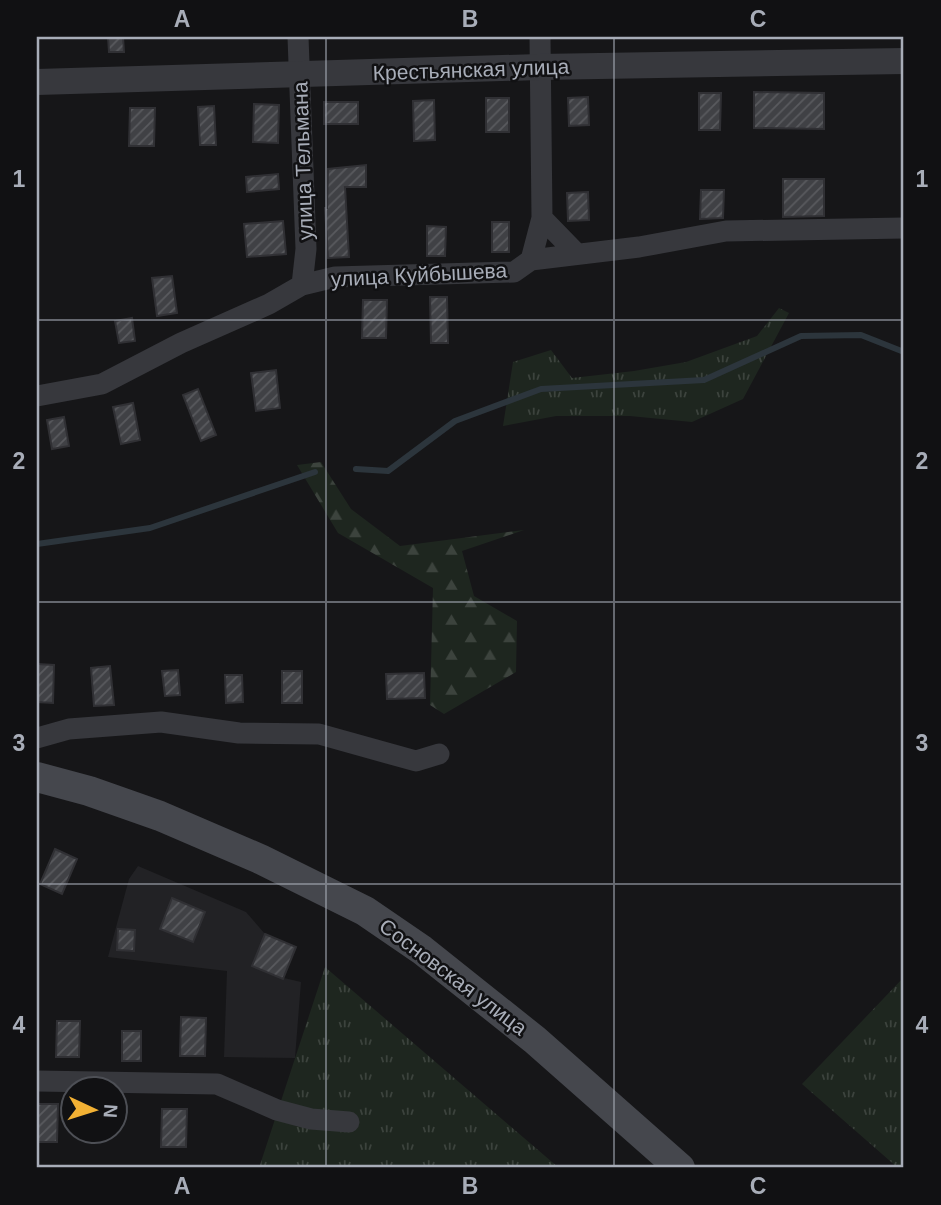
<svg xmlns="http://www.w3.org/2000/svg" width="941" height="1205" font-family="Arial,sans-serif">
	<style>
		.built { fill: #222225 }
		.grass { fill: url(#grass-tufts) }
		.forest { fill: url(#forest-firs) }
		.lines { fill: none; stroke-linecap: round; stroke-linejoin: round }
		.stream { stroke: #2c353c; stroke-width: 6 }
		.building { fill: url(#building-hatch); stroke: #303034; stroke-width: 2 }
		.minor { stroke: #37383d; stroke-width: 21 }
		.tertiary { stroke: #37383d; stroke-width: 26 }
		.secondary { stroke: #45474d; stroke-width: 30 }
		.grid { fill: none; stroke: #a8adb8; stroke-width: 2; stroke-opacity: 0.55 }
		.labels { text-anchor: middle; stroke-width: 5; stroke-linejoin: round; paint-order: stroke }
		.street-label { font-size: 21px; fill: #a8adb8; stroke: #111113 }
		.neatline { fill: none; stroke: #a8adb8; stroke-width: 2.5 }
		.grid-label { font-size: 23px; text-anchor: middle; font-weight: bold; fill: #a8adb8 }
	</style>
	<defs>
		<pattern id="grass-tufts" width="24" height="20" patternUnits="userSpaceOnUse" patternTransform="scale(1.75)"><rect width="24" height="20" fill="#1e261f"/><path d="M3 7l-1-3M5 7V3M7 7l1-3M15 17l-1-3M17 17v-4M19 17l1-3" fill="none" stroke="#3c433d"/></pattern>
		<pattern id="forest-firs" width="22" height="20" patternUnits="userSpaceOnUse" patternTransform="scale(1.75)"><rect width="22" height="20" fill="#1e261f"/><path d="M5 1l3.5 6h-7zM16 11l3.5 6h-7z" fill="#3c433d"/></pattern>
		<pattern id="building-hatch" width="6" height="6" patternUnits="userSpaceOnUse" patternTransform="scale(1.75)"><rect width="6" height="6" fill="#404145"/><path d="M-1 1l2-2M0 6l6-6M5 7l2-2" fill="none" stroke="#595a5e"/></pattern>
	</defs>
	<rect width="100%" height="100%" fill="#161618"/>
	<path class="built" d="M138,866l108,46 19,22 31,13 -12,31 17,4 -6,76 -71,-1 3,-86 -119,-14 21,-78z"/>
	<path class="grass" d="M779,308l10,5 -46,86 -51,23 -62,-6h-74l-53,10 10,-64 38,-12 21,28 62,-7 52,-9 71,-26z
		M325,967l234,201h-300z
		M904,977v191h-6l-96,-84z"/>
	<path class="forest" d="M321,462l30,47 49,37 124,-16 -62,21 12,45 43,25 -1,51 -72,42 -14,-9 3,-117 -95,-55 -41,-68z"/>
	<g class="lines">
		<path class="stream" d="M356,469l32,2 67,-50 86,-32 163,-9 97,-44 60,-1 43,17
			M37,544l113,-16 165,-56"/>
	</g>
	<path class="building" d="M108,37h15l1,15h-15z
		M754,92l70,1v36l-70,-1z
		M699,93h22l-1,37h-21z
		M588,97l1,28 -20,1 -1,-28z
		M486,98h23v34h-23z
		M434,100l1,40 -21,1 -1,-40z
		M324,102h34v22h-34z
		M254,104l25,1 -1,38 -25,-1z
		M214,106l2,39h-16l-2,-38z
		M130,108h25l-1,38h-25z
		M366,165v22h-21l4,70 -21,1 -3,-50h2l1,-39z
		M278,174l1,15 -32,3 -1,-15z
		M783,179h41v37l-41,1z
		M701,190h23l-1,28 -23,1z
		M588,192l1,28 -21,1 -1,-28z
		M283,221l3,33 -39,3 -3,-33z
		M492,222h17v30h-17z
		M427,226l19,1 -1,29h-18z
		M172,276l5,37 -20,3 -5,-38z
		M430,297h17l1,46h-17z
		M363,300h24l-1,38h-24z
		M132,318l3,23 -16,2 -4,-22z
		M276,370l4,38 -24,3 -5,-38z
		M198,389l18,46 -15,6 -18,-46z
		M133,403l7,37 -19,4 -8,-37z
		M64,417l5,29 -17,3 -5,-29z
		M37,664l17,1 -1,38 -16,-1z
		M110,666l4,39 -20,1 -3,-38z
		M178,670l2,25 -15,1 -3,-25z
		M282,671h20v32h-20z
		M424,673l1,25 -38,1 -1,-25z
		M225,675h17l1,27 -17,1z
		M55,849l22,10 -15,35 -22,-10z
		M172,898l33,14 -12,30 -33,-13z
		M118,929l17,1 -1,21 -17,-1z
		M265,934l31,13 -13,32 -31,-13z
		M181,1017l25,1 -1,38h-25z
		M57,1021h23l-1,36h-23z
		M122,1031h19v30h-19z
		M37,1104h21l-1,38h-20z
		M162,1109h25l-1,38h-25z"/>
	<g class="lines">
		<path class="minor" d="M298,37l8,212 -4,36
			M542,218l35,36
			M531,260l11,-42 -2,-181
			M37,396l65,-12 79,-41 88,-39 33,-19 33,-8 179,-5 17,-12 108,-13 87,-16 178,-3
			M37,738l32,-9 92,-7 78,11 80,1 97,27 23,-7
			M37,1081l180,3 60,26 34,9 38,3"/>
		<path class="tertiary" d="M37,82l502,-15 365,-6"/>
		<path class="secondary" d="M37,777l52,14 71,25 100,43 105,52 57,39 113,90 145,128"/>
	</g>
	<path class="grid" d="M326,37v1131M614,37v1131M37,320h867M37,602h867M37,884h867"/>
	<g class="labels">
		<g class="street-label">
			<text transform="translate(471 70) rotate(-2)" y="7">Крестьянская улица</text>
			<text transform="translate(303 161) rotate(-92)" y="7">улица Тельмана</text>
			<text transform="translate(419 275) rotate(-3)" y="7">улица Куйбышева</text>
			<text transform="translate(453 977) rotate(37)" y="7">Сосновская улица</text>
		</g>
	</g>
	<rect width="941" height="1205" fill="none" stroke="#111113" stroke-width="77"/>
	<g transform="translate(94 1110) rotate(94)"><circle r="33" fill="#111113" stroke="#4d4f55" stroke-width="2"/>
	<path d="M0-5L12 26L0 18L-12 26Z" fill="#f2b134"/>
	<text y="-10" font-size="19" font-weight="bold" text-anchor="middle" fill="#a8adb8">N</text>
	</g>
	<rect x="38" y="38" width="864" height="1128" class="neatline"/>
	<g class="grid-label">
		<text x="182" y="27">A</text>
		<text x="470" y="27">B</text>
		<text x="758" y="27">C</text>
		<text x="19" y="187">1</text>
		<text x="922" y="187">1</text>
		<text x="19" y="469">2</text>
		<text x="922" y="469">2</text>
		<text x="19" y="751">3</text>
		<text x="922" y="751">3</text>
		<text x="19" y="1033">4</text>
		<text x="922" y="1033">4</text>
		<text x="182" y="1194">A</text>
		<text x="470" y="1194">B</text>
		<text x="758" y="1194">C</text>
	</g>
</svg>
